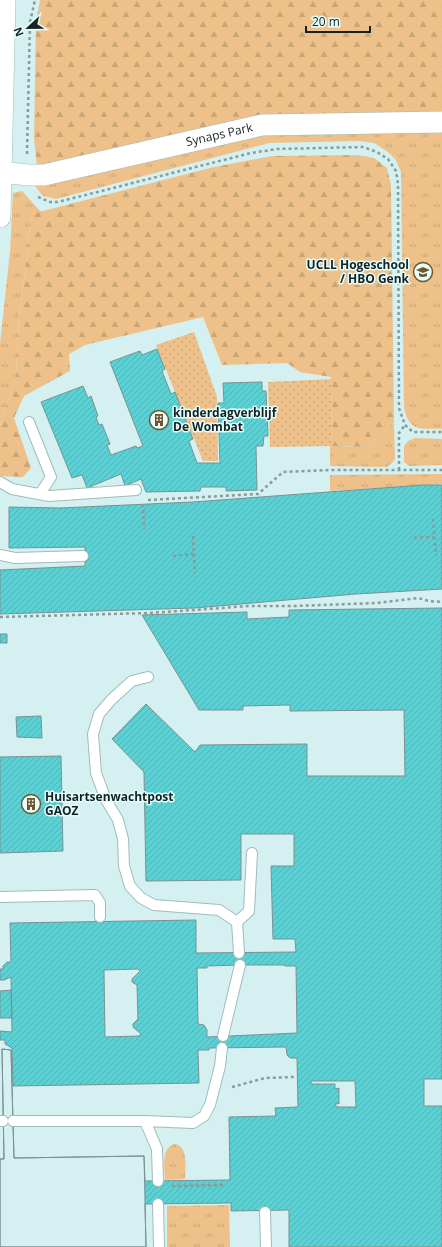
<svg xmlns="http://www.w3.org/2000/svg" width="442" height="1247" font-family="'Open Sans',sans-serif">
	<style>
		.grass { fill: url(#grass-tufts) }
		.forest { fill: url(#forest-firs) }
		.garden { fill: url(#garden-dots) }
		.building { fill: url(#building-hatch); stroke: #799292; fill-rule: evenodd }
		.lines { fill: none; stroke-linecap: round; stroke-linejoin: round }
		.service-casing { stroke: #a1bbbb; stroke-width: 12 }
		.minor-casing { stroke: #a1bbbb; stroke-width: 22 }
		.path { stroke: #879c9c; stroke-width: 2.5; stroke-dasharray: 3 3; stroke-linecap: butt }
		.service { stroke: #fff; stroke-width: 10 }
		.minor { stroke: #fff; stroke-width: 21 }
		.labels { text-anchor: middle; stroke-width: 3; stroke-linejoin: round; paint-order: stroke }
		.street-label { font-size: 12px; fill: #172121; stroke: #e2fefe }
		.poi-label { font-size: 12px; font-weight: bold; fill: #172121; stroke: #e2fefe; text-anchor: start }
	</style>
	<defs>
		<pattern id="grass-tufts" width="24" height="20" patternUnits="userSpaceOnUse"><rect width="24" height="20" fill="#edc189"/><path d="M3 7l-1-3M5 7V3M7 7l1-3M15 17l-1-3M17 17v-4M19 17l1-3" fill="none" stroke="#caa676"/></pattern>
		<pattern id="forest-firs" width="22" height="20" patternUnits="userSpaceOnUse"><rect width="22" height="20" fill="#edc189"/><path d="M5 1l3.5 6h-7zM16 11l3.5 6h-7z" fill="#caa676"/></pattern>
		<pattern id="garden-dots" width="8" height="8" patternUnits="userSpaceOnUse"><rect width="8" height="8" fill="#edc189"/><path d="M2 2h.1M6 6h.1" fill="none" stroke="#caa676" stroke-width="1.8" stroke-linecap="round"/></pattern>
		<pattern id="building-hatch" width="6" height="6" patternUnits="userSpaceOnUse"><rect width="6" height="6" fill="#5cd0d2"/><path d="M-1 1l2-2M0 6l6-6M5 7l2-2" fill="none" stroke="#4fb2b4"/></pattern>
	</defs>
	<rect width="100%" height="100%" fill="#d5f0f0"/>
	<path class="grass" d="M442,130v299c-22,-1 -32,4 -38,-21l-3,-236 -5,-12 -8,-8 -14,-9 -16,-2 -89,2 -213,56 -13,-3 -8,-10 48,-13 177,-40z
		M22,191l19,21 -10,2 -5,50 -7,53 -3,60 -16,48v-82l10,-91 3,-59z
		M394,423l1,36 -3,4 -5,4 -57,-1v-20l36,1z
		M415,438l27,1v26l-33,1 -5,-4v-16l4,-5z
		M442,474v10l-112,7v-16z
		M174,1144c15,2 11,23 11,35l-20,1c0,-12 -5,-30 9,-36z
		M229,1205l1,42h-63v-41z"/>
	<path class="forest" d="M40,0h402v113l-179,4 -226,50 -3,-29 2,-114z
		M357,155l17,3 13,10 4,17 3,238 -28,24 -34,-1 -1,-69 -31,-5 -13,-9 -65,2 -19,-48 -118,28 -16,9 1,17 -46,25 -10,22 17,50 -8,9 -23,-1v-51l16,-48 3,-60 7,-53 5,-50 183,-47 58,-11z"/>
	<path class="garden" d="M194,332l23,65 1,64h-15l-47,-116z
		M331,379l1,67 -62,1 -2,-65z"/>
	<path class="building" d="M157,349l8,20 -3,2 9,23 4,-2 18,47 -4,2 8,22h23l-2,-60h6l-1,-20 39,-1v9h4l2,45h-4l-1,10h-7l1,44 -31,1v-4h-25l-1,4 -54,1 -5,-13 -16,7 -4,-12 -34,14 -5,-13 -10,3 -31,-76 42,-16 5,12 3,-2 7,20 -2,1 3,8 3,-1 8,20 -3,1 4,10 25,-9 1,2 6,-2 -33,-84 30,-11 2,4z
		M423,485h19v104l-86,5 -161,14 -195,6v-44l85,-4v-19l-76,1v-41l51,1 133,-6z
		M442,608v471h-18v27h18v141h-153v-37l-58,1v-8l-86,1 1,43h-146v-88h4l-2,-110 9,1 3,108 130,-2 1,25 85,-1 -1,-63 47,-1 -1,-8 23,-1 -1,-49h-7l-3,-3 -1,-8 -77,1v2h-11l1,33 -186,3 -1,-38 -7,-4v-4h-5v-9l12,1 -1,-55 -7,3h-4v-11h3v-3l4,-4h4l-1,-39 186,-3v33l100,-1 -1,-13h-22l-2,-73h23v-32h-53v46l-95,1 -2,-109 -32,-33 34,-35 49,48 5,-7 107,-1v32h98l-1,-66 -114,1v-6l-47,1v4h-44l-57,-95 105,-3v7l42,-2v-7zM240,965h45v1h11l1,67 -90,4v-7l-3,-5 -6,-1 -1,-56h10v-2zM138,969l2,2 -8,8v3l5,3 1,34 -5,5v3l8,7 -2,2 -34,1 -1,-67zM311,1081h44l1,26h-20v-4l3,1v-16l-4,1v-5h-24z
		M0,634h7v9h-7z
		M41,716l1,22 -25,-1 -1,-20z
		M61,756l2,95 -63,2v-96z
		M11,990l1,28h-12v-27z
		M2,1049l9,1 3,108 130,-2 2,91h-146v-88h4z"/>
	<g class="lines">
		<defs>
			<path id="service" d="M29,422l22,55 -11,17
				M0,482l12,7 37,7 87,-6
				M0,555l15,3 68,-2
				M148,677l-16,4 -20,18 -13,15 -6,20 3,39 10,27 12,20 5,19 1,27 6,20 11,12 13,7 65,5 18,12 2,31
				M0,897l95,-2 5,8v14
				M237,922l12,-11 3,-58
				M223,1036l17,-71
				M0,1121h3
				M13,1121h132l48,2 11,-7 6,-11 10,-39 2,-18
				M145,1121l12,28 1,32
				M158,1204l1,43
				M265,1212l1,35"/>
			<g id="minor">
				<path id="s1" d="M0,172l28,3h16l218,-50 180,-3"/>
				<path d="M0,217l5,-217"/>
			</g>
		</defs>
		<use href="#service" class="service-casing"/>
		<use href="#minor" class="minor-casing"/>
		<path class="path" d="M27,154l3,-132 5,-22
			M38,197l12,5h8l193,-49 26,-4 86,-2 14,5 11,7 8,12 2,13 1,224 6,17 8,7h29
			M399,470v-37l6,-8
			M148,500l110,-6 25,-22 47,-2h112
			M143,504l1,25
			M433,519l3,37
			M193,536l2,37
			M414,538l20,-1
			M173,556l21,-2
			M0,617l149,-4 45,-3 54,-4h47l82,-3 41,-5 11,3 13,1
			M232,1087l33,-9 29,-1
			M172,1186l51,-1"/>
		<use href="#service" class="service"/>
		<use href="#minor" class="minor"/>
	</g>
	<defs>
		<symbol id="school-ring" viewBox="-11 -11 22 22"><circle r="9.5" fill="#e2fefe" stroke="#74552a" stroke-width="1.5"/><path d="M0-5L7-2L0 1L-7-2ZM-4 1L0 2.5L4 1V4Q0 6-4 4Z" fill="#74552a"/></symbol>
		<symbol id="building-ring" viewBox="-11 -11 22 22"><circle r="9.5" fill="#e2fefe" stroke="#74552a" stroke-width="1.5"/><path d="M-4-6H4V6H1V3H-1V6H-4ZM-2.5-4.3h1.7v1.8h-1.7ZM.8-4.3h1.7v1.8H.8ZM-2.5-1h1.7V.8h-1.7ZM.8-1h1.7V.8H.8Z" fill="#74552a"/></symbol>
	</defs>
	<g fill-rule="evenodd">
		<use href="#school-ring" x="412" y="261" width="22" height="22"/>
		<use href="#building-ring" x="148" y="409" width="22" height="22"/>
		<use href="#building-ring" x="20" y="793" width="22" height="22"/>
	</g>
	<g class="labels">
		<g class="street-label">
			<text dy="4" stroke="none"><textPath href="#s1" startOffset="224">Synaps Park</textPath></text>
		</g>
		<g class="poi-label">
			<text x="409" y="269" text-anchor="end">UCLL Hogeschool<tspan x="409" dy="14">/ HBO Genk</tspan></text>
			<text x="173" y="417">kinderdagverblijf<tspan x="173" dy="14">De Wombat</tspan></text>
			<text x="45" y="801">Huisartsenwachtpost<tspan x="45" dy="14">GAOZ</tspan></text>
		</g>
	</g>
	<g transform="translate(28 28) rotate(248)" stroke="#e2fefe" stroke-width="3" paint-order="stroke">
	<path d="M0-3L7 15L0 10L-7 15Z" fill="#172121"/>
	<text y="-6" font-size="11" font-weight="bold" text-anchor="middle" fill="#172121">N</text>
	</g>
	<path d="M306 26v6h64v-6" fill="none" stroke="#172121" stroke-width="2"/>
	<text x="312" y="26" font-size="12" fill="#172121" stroke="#e2fefe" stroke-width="3" paint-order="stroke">20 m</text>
</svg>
